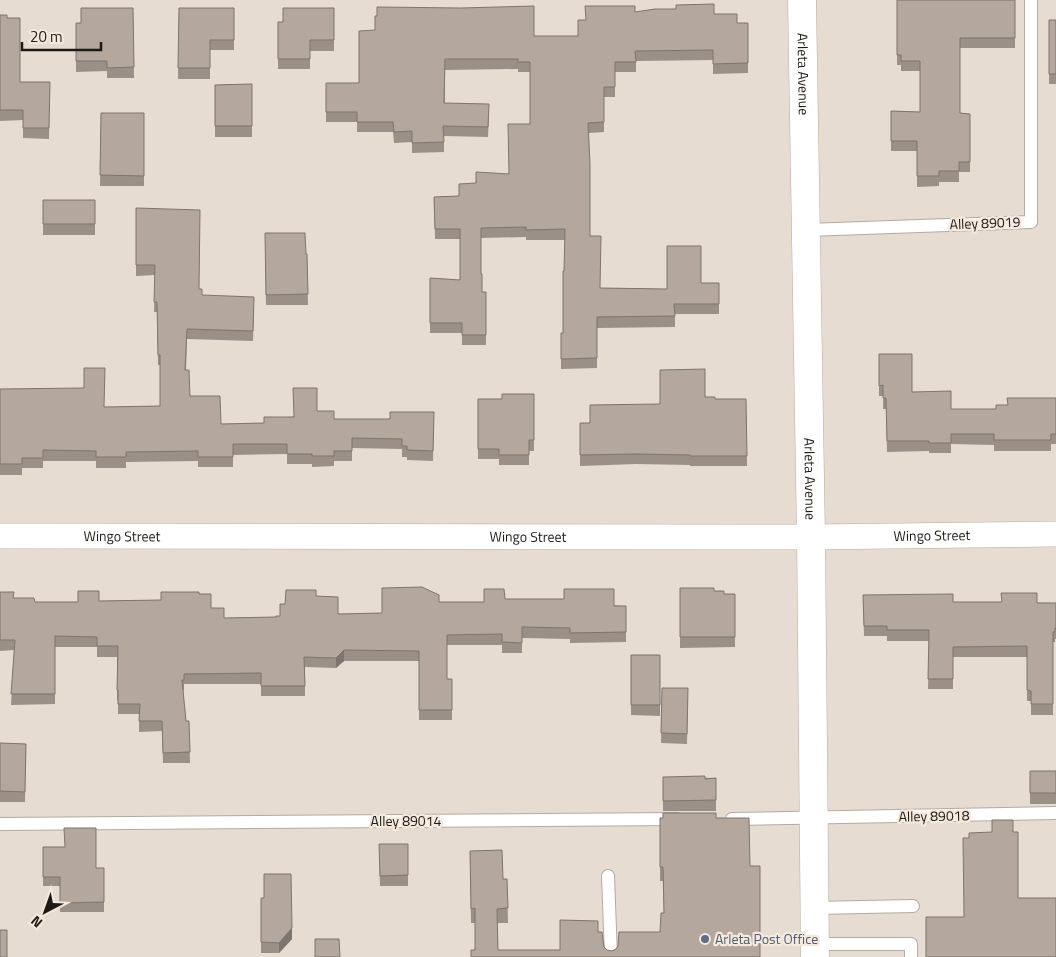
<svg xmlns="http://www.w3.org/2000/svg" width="1056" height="957" font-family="'Titillium Web',sans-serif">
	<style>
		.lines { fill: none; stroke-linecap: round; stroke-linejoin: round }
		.lane-casing { stroke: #b5aaa0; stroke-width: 14 }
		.street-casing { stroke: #b5aaa0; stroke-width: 26 }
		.secondary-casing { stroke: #b5aaa0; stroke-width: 29 }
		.lane { stroke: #fff; stroke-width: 12 }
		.street { stroke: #fff; stroke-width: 25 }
		.secondary { stroke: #fff; stroke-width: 28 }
		.wall { fill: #9a9088 }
		.shaded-wall { fill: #7d756f }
		.building { fill: #b3a79e; stroke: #7d756f }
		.service-dot { fill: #5c6f8a; stroke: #f5e9de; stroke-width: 2 }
		.labels { text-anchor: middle; stroke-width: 4.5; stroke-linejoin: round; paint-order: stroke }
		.street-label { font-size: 14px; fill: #1e1a16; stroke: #f5e9de }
		.service-label { font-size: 14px; fill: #4e5e75; stroke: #f5e9de; text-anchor: start }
	</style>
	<rect width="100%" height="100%" fill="#e7dcd1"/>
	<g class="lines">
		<defs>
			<path id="lane" d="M807,230l224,-8v-222
				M732,819l324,-6
				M0,824l677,-5
				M608,876l3,81
				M814,908l99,-2
				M815,944h96v13"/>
			<g id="street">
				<path id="s1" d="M0,536l811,1 245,-3"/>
			</g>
			<g id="secondary">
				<path id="s2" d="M802,0l9,537 4,420"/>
			</g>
		</defs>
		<use href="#lane" class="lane-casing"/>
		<use href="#street" class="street-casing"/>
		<use href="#secondary" class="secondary-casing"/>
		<use href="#lane" class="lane"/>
		<use href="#street" class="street"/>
		<use href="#secondary" class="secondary"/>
	</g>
	<path class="wall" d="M897,0h118v48h-55v65l10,1v58h-11v10h-20v4l-22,1v-36h-26v-40l29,1v-41h-19v-6h-4z
		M133,8l1,70h-27v-7l-31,1v-49h5z
		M179,8h55v42h-24v29h-32z
		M334,8v43h-24v18h-32v-47h5z
		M635,12l79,2 23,9h11v50l-35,1v-14l-77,1v11h-21v25h-11v35l-15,1 1,103 10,52 67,1 34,-6h18v31h-44v13l-78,1v40l-36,1v-36h2l2,-93h-39v-3l-45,1v36l1,18h4v53h-24v-12h-32v-55l30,2v-41h-25l-1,-42 25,-1 17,-13 32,-9 22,-50v-52h-12v-3l-73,1v33l44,11 -1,23 -44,-1v16l-32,1v-11l-18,1 -1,-11h-36v-10h-31v-39h33l175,-47h44l7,-16z
		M0,15l20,67h30l-1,57 -26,-1v-18l-23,1z
		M1049,20h7v64h-7z
		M252,84v53h-37v-52z
		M101,113h43v73h-44z
		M43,200h52v35h-52z
		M136,208l63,81 3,6 52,12 -1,34 -66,-2 -1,31 4,26 31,28 43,-1 53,-12 17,8h56l44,-7 -1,49 -26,-1v-3h-5v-8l-50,-1v13h-18v5l-22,1v-3h-25v-10l-54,1v12h-35v-6l-72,1v6h-30v-7h-53v7h-21v7h-22v-86l104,18 56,-1v-41h-2l-1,-53h-3l1,-37 -19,1z
		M265,233l42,21 1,51h-42z
		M879,354l33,38 39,17h45l12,-4 48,-7v46h-5v7h-57v-6l-43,-1v9h-22v-2l-42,1 -1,-43h-3v-13h-4z
		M534,394v57h-5v14h-30v-6h-21v-60h24z
		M705,397l10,2h31l1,67h-57v-1l-54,-1 -56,2v-43h10z
		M680,588l34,3 10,3h11v53l-55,1z
		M0,592l13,6 22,4h43l21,-1 62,-1 38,-6 12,14 13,10 52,-1 4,-1 5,-12 31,-8 22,18 44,-1 57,-11h45l21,-3 121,7v36l-56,1v-4l-48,-1v15h-20v-8h-55v34h5v41h-33v-59h-75l-8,7 -31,-1v29h-44v-12h-77v6l-1,1 3,30h3l1,42h-27l-1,-32 -23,1v-18h-21v-14h-1v-43h-20v-10h-42v57l-44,1 3,-55 -14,1z
		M863,595l90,7 103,1v36h-1v3h-2v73h-22v-14h-4v-44h-74v32h-25l1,-48h-42v-5h-23z
		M631,655h29v61l-29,-1z
		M662,688l26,11 -1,45 -26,-1z
		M0,743l26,1 -1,58h-25z
		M1030,771h26v33h-26z
		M663,777l53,1v33h-53z
		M660,818h56l34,48 10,91 -285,-7v-27h-4l-1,-72 33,28h4l1,44h-11l1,27h62l38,-18 6,15 3,3 5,1 48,-19 4,-19 -1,-32h-3z
		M379,844h29v42h-28z
		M43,847h21l32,21h8v44h-44v-26h-17z
		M261,898l31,41 -13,14h-18z"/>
	<path class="shaded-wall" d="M344,650v11l-8,7v-10z
		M292,928v11l-13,14v-10z"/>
	<path class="building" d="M897,0h118v38h-55v75l10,1v48h-11v9h-20v5h-22v-35h-26v-30l29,1v-51h-19v-6h-4z
		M714,4v10h23v9h11v40l-35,1v-14l-78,1 1,11h-21v25h-11v35l-16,1 2,41v72h11l-1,52 67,1v-43h34v37h18v21h-45l1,12 -78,1v41l-36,1v-26h2v-62h1l1,-42 -39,1v-3l-45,1v46h1v18h4v43h-24v-12h-32v-45l30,2v-51h-25l-1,-32 25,-1v-12l17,-1v-11l33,2 -1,-50h22v-62h-12v-3h-73l-1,44 45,1 -1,23 -45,-1 1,16 -32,1v-12l-18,1 -1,-10h-36v-10h-31v-29h33v-52l16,-1v-14h2v-9l84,1 73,-2v30h44v-16h8l-1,-14h50v6l20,-3h21v-4z
		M81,8h52l1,59 -27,1v-7h-31v-38h5z
		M179,8h55v32h-24v28h-32z
		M283,8h51v32h-24v19h-32v-37h5z
		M0,15h7v3h13v64h30l-1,46h-26v-18h-23z
		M1049,20h7v54h-7z
		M252,84v42h-37v-41z
		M101,113h43v63l-44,-1z
		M43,200h52v24h-52z
		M136,208l64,2 -1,79h3v6l52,2 -1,34 -66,-2 -2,41h4l1,26h30l1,28 43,-1v-6h30l-1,-29h24v23h17v8h56v-7h44l-1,39 -26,-1v-4h-5v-7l-50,-1v13h-18v5h-22v-2h-25v-10h-54v13h-35v-6l-72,1v5h-30v-6l-53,-1v8h-21v6h-22v-75l84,-1v-20h21l-1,39 56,-1v-51h-2l-1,-53h-3l1,-37h-19z
		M265,233h40l1,21h1l1,40 -42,1z
		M879,354h33v38l39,-1v18h45v-4h12l-1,-7h49v36h-5v6h-57v-6h-43v9h-22v-2h-42l-1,-43h-3v-13l-4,1z
		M705,369v28h10v2h31l1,57h-57v-1l-54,-1 -56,1v-32h10v-18l70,-1v-34z
		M502,394h32v46h-5v15h-30v-6h-21v-50h24z
		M422,587l17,8v7h45v-13h20l1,10h59v-10h50v17h12v26l-56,1v-5l-48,-1v16l-20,-1v-8l-55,1v44h5v31h-33v-59l-75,-1 -8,8 -32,-1 1,29h-44v-13l-77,1v6h-2l4,41h3l1,31 -27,1 -1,-32h-23l1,-17h-22v-14h-1l1,-44h-21v-9l-42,-1v58h-44l4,-54h-15v-48h14l-1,6h21l1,4h43v-11h21v10l62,-1v-8h38v2h12v14h13v10l52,-1v-1h4v-12h5l1,-14h30v6l22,1v17l44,-1v-25z
		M680,588h34v3h10v3h11v43h-55z
		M1001,593h36v10h19v25h-1v4h-2v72h-22v-13l-4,-1v-44l-74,1v32h-25l1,-49h-42v-4h-23l-1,-31 90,-1v8h49z
		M631,655h29v50h-29z
		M662,688h26l-1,46 -26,-1z
		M0,743l26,1 -1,48 -25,-1z
		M1030,771h26v22h-26z
		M705,776v3l11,-1v22l-53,1v-24z
		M663,813h53v5h33l1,48h10v91h-289v-7h4v-42l-4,1 -1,-58 32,-1 1,29h4l1,29 -11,1 1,41h62v-30l38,1v11h4l2,15 3,3 5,1 4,-2 2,-3 1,-14h41l1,-19h3l-1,-46h-3v-49h3z
		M992,820h21v12h5v66h38v59h-130v-40h38l-1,-79h6v-5l23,-1z
		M64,828h32v40h8v34l-44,1v-26h-17v-30h22z
		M379,844h29v31l-28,1z
		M264,874h27l1,54 -13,15 -18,-1v-44h3z
		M0,930h7v27h-7z
		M315,939h24l1,18h-25z"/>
	<circle class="service-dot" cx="705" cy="939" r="5"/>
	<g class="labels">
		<g class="street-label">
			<text dy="5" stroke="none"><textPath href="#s2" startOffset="74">Arleta Avenue</textPath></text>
			<text transform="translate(985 223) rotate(-2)" y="5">Alley 89019</text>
			<text dy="5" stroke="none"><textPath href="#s2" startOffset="479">Arleta Avenue</textPath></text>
			<text dy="5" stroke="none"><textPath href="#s1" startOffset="932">Wingo Street</textPath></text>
			<text dy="5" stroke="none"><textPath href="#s1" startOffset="122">Wingo Street</textPath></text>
			<text dy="5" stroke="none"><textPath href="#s1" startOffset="528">Wingo Street</textPath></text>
			<text transform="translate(934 816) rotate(-1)" y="5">Alley 89018</text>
			<text x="406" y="826">Alley 89014</text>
		</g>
		<g class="service-label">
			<text x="715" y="944">Arleta Post Office</text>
		</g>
	</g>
	<g transform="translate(45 912) rotate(221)" stroke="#f5e9de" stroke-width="4" paint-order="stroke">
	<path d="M0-4L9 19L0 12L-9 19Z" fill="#1e1a16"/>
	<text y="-8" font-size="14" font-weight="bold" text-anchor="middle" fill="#1e1a16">N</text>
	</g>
	<path d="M22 42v8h79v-8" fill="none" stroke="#1e1a16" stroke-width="2.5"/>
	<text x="30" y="42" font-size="15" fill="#1e1a16" stroke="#f5e9de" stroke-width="4" paint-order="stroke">20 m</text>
</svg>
